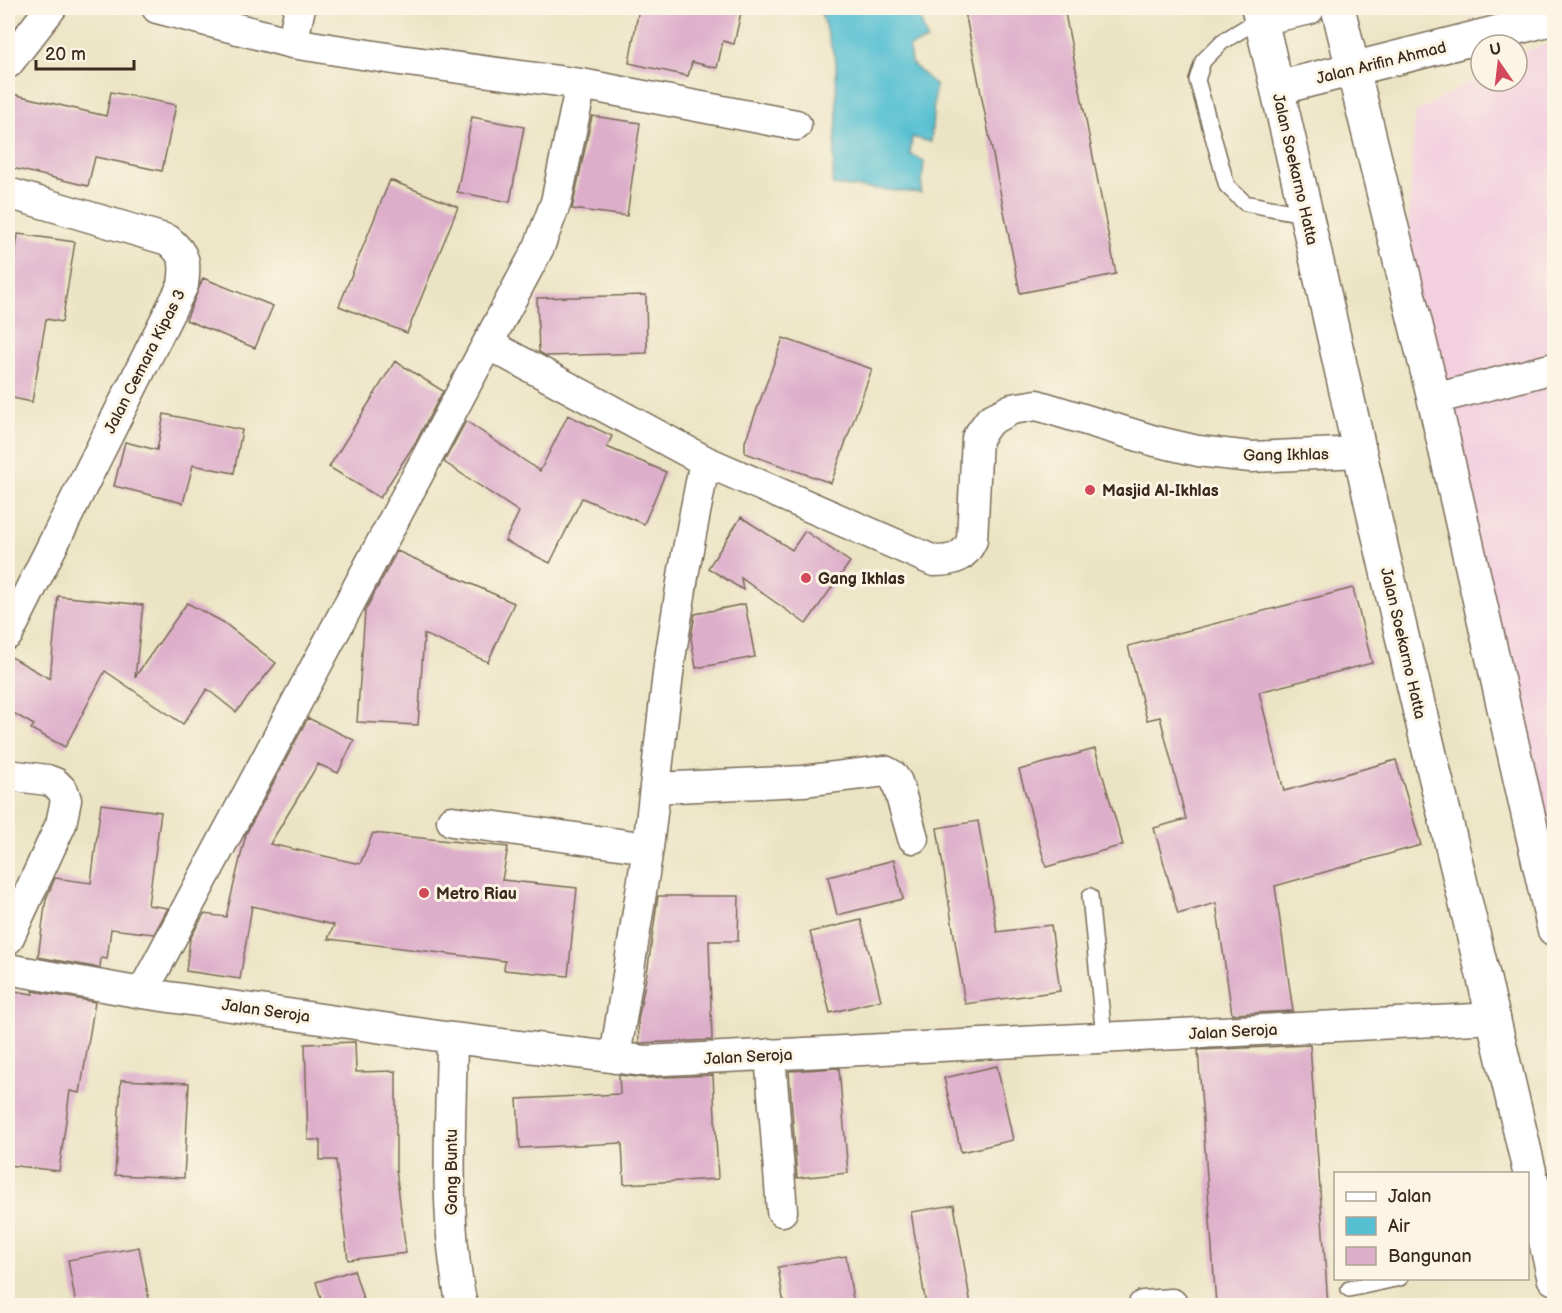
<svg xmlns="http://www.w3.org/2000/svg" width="1562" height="1313" font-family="'Balsamiq Sans',sans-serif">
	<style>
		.built { fill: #f3cfdf }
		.water { fill: #56c0d2; stroke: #487578; stroke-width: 1.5 }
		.building { fill: #ddaeca }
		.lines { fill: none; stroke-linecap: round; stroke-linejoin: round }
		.lane-casing { stroke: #796b58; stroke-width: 18 }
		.street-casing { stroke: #796b58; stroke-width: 33 }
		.primary-casing { stroke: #796b58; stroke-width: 36 }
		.lane { stroke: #fff; stroke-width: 15 }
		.street { stroke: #fff; stroke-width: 30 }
		.primary { stroke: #fff; stroke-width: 33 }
		.poi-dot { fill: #d1495b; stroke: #fcf5e5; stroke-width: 2 }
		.labels { text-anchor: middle; stroke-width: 6; stroke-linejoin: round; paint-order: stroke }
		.street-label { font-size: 16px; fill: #3b2a1e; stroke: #fcf5e5 }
		.poi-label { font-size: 16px; font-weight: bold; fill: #3b2a1e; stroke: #fcf5e5; text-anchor: start }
	</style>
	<rect width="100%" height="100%" fill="#fcf5e5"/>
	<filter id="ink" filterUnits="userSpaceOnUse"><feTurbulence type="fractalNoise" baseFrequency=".0167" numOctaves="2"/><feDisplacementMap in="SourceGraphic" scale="12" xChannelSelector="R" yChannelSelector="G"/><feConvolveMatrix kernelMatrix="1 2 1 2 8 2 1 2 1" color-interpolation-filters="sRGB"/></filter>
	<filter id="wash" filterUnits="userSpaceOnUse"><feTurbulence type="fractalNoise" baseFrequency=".008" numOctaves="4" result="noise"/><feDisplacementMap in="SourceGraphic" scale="24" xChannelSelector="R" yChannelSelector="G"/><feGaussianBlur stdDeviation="1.35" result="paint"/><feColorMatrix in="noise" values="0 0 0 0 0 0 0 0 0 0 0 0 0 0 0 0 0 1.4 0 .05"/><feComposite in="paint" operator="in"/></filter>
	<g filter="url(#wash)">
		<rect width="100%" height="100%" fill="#ebe4c4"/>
		<path class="built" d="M1554,43v827l-147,-619 8,-138 66,-37v5h36v-26l10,-5z"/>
		<path class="water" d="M917,8l10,32 -18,7 2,16 24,22 -4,57 -19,-5 -2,17 14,7 -3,32 -89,-8 5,-66 -1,-57 -16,-53z"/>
		<g id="blocks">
			<path class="building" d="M639,8h103l-8,36 -11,-3 -6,27 -25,-6 -4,14 -59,-13z
				M985,8h79l52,266 -96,19 -55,-281z
				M111,92l65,13 -14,66 -67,-14 -7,29 -80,-19v-74l98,23z
				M592,116l48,7 -13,93 -55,-7z
				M472,117l52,10 -14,75 -53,-10z
				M390,180l68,27 -51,126 -68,-27z
				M18,234l57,8 -13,80 -16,-3 -14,83 -24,-5v-92z
				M203,278l70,28 -18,42 -69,-28z
				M646,295l1,58 -101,3 -7,-4 -2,-54z
				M783,338l89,31 -41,114 -86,-30v-11z
				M395,361l48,30 -28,52 -35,55 -51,-31z
				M164,414l78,16 -8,43 -41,-8 -10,38 -69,-17 11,-44 32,8z
				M568,415l44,21 -5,11 59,25 -22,52 -62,-26 -32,65 -45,-22 14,-29 -75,-50 22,-41 74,50z
				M741,517l51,33 13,-19 45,31 -44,62 -65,-46 2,12 -35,-22z
				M397,551l117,52 -26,59 -64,-28 -6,91 -61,-3 8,-111z
				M1353,588l19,75 -113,29 25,99 112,-31 25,85 -146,41 18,125 -61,3 -16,-111 -38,11 -24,-86 32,-9 -26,-102 -13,3 -19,-74z
				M58,596l85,9 -8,72 52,-74 36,19 53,41 -40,49 -29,-23 -24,35 -78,-53 -40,76 -34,-18 3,-4 -26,-15v-55l42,24z
				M745,604l10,53 -59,11 -5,-30 4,-24z
				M308,718l46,22 -16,33 -20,-9 -48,80 90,20 13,-31 135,14 -6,33 75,8 -9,88 -64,-6 1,-9 -177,-22 6,-14 -82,-19 -12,73 -54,-8 4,-32 14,-25 22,3 20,-83z
				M1095,749l28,96 -77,22 -27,-97z
				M101,804l60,8 -13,93 20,3 -14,26 -43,-5 -4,30 -6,-1 -1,10 -62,-11 8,-58 9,-21 36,5z
				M978,821l19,111 54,-7 9,66 -95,13 -28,-176z
				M894,860l9,39 -66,16 -9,-38z
				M658,896h81l-1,45h-29l3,99 -73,3 -1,-23 10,-53z
				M861,920l20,80 -51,13 -20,-81z
				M8,990l25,4v-3l62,11 -15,91 -10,-2 -11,80 -51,-6z
				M355,1042l1,30 40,-1v98l10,84 -58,7 -12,-100h-16v-20h-12l-3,-96z
				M1310,1045l18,260h-112l-18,-255z
				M997,1066l16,74 -52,12 -17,-74z
				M839,1068l9,105 -51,5 -8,-107z
				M619,1075l27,3 67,-3 5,104 -94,5 -2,-41 -102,5 -3,-49 103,-5z
				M121,1080l68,3 -5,95 -69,-3z
				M954,1205l17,100h-45l-15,-93z
				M139,1247l11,58h-74l-8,-45z
				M846,1256l8,49h-70l-6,-38z
				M354,1270l11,35h-42l-7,-23z"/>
		</g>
	</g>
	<g filter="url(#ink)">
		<use href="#blocks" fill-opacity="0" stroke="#796b58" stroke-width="1.5"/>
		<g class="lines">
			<defs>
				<path id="lane" d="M1261,18l-39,24 -19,19 -6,19 30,106 18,17 62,12
					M1090,896l14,142
					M1349,1289l51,-11"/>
				<path id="street" d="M157,8l135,35 108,17 181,24 215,41
					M292,43l8,-35
					M8,63l43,-55
					M8,193l160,47c18,15 18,23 15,45l-175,349
					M488,344l217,117 229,100c19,0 30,-3 38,-21l5,-102 13,-18 22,-11 25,-4 118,36 43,10 53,6 109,-5
					M1434,399l120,-31
					M8,775l39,5 8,3 8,8 3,9 -5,24 -53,115
					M655,788l148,-7 82,-10 7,4 5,7 16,56
					M452,821l196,27
					M8,969l134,24 310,45 193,23 850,-43
					M142,993l397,-746 17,-45 25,-118
					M452,1038c-1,88 -9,180 10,268
					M770,1054l12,157
					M615,1058l33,-210 21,-183 15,-95 21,-109
					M1143,1306l29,-2"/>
				<path id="primary" d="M1258,8c52,214 97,430 148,645 49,209 101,416 148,625
					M1338,8l96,391 120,530
					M1261,18l47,-10
					M1278,88l276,-70"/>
			</defs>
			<use href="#lane" class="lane-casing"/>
			<use href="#street" class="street-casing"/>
			<use href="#primary" class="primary-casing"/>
			<use href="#lane" class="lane"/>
			<use href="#street" class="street"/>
			<use href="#primary" class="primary"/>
		</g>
	</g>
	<g class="poi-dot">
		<circle cx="1090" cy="490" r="6"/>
		<circle cx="806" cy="578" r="6"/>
		<circle cx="424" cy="893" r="6"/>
	</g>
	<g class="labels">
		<g class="street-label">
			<text transform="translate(1381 62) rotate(-14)" y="6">Jalan Arifin Ahmad</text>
			<text transform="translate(1296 169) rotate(77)" y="6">Jalan Soekarno Hatta</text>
			<text transform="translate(144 361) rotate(-63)" y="6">Jalan Cemara Kipas 3</text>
			<text transform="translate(1286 454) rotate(-1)" y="6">Gang Ikhlas</text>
			<text transform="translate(1404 643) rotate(77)" y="6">Jalan Soekarno Hatta</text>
			<text transform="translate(266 1010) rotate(8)" y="6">Jalan Seroja</text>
			<text transform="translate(1233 1031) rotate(-3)" y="6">Jalan Seroja</text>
			<text transform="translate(748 1056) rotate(-3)" y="6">Jalan Seroja</text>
			<text transform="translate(451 1172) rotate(-90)" y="6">Gang Buntu</text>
		</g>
		<g class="poi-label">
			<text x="1102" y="496">Masjid Al-Ikhlas</text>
			<text x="818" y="584">Gang Ikhlas</text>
			<text x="436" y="899">Metro Riau</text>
		</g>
	</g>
	<rect width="1562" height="1313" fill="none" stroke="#fcf5e5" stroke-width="30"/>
	<rect x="1334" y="1172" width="195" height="108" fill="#fcf5e5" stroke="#afa495" stroke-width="1.5"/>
	<rect x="1346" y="1192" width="30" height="9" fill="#ffffff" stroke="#afa495" stroke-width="1.5"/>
	<text x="1388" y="1202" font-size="18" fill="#3b2a1e">Jalan</text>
	<rect x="1346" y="1217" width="30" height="18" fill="#56c0d2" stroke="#afa495" stroke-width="1.5"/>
	<text x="1388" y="1232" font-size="18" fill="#3b2a1e">Air</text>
	<rect x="1346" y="1247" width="30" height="18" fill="#ddaeca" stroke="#afa495" stroke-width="1.5"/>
	<text x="1388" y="1262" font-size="18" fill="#3b2a1e">Bangunan</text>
	<g transform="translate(1499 63) rotate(346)"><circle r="28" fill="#fcf5e5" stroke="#afa495" stroke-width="1.5"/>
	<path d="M0-4.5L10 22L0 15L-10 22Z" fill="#d1495b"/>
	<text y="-9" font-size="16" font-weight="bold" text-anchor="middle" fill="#3b2a1e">U</text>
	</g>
	<path d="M36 60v9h98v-9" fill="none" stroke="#3b2a1e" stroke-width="3"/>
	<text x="45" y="60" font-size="18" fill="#3b2a1e" stroke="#fcf5e5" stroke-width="4.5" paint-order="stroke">20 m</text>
</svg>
